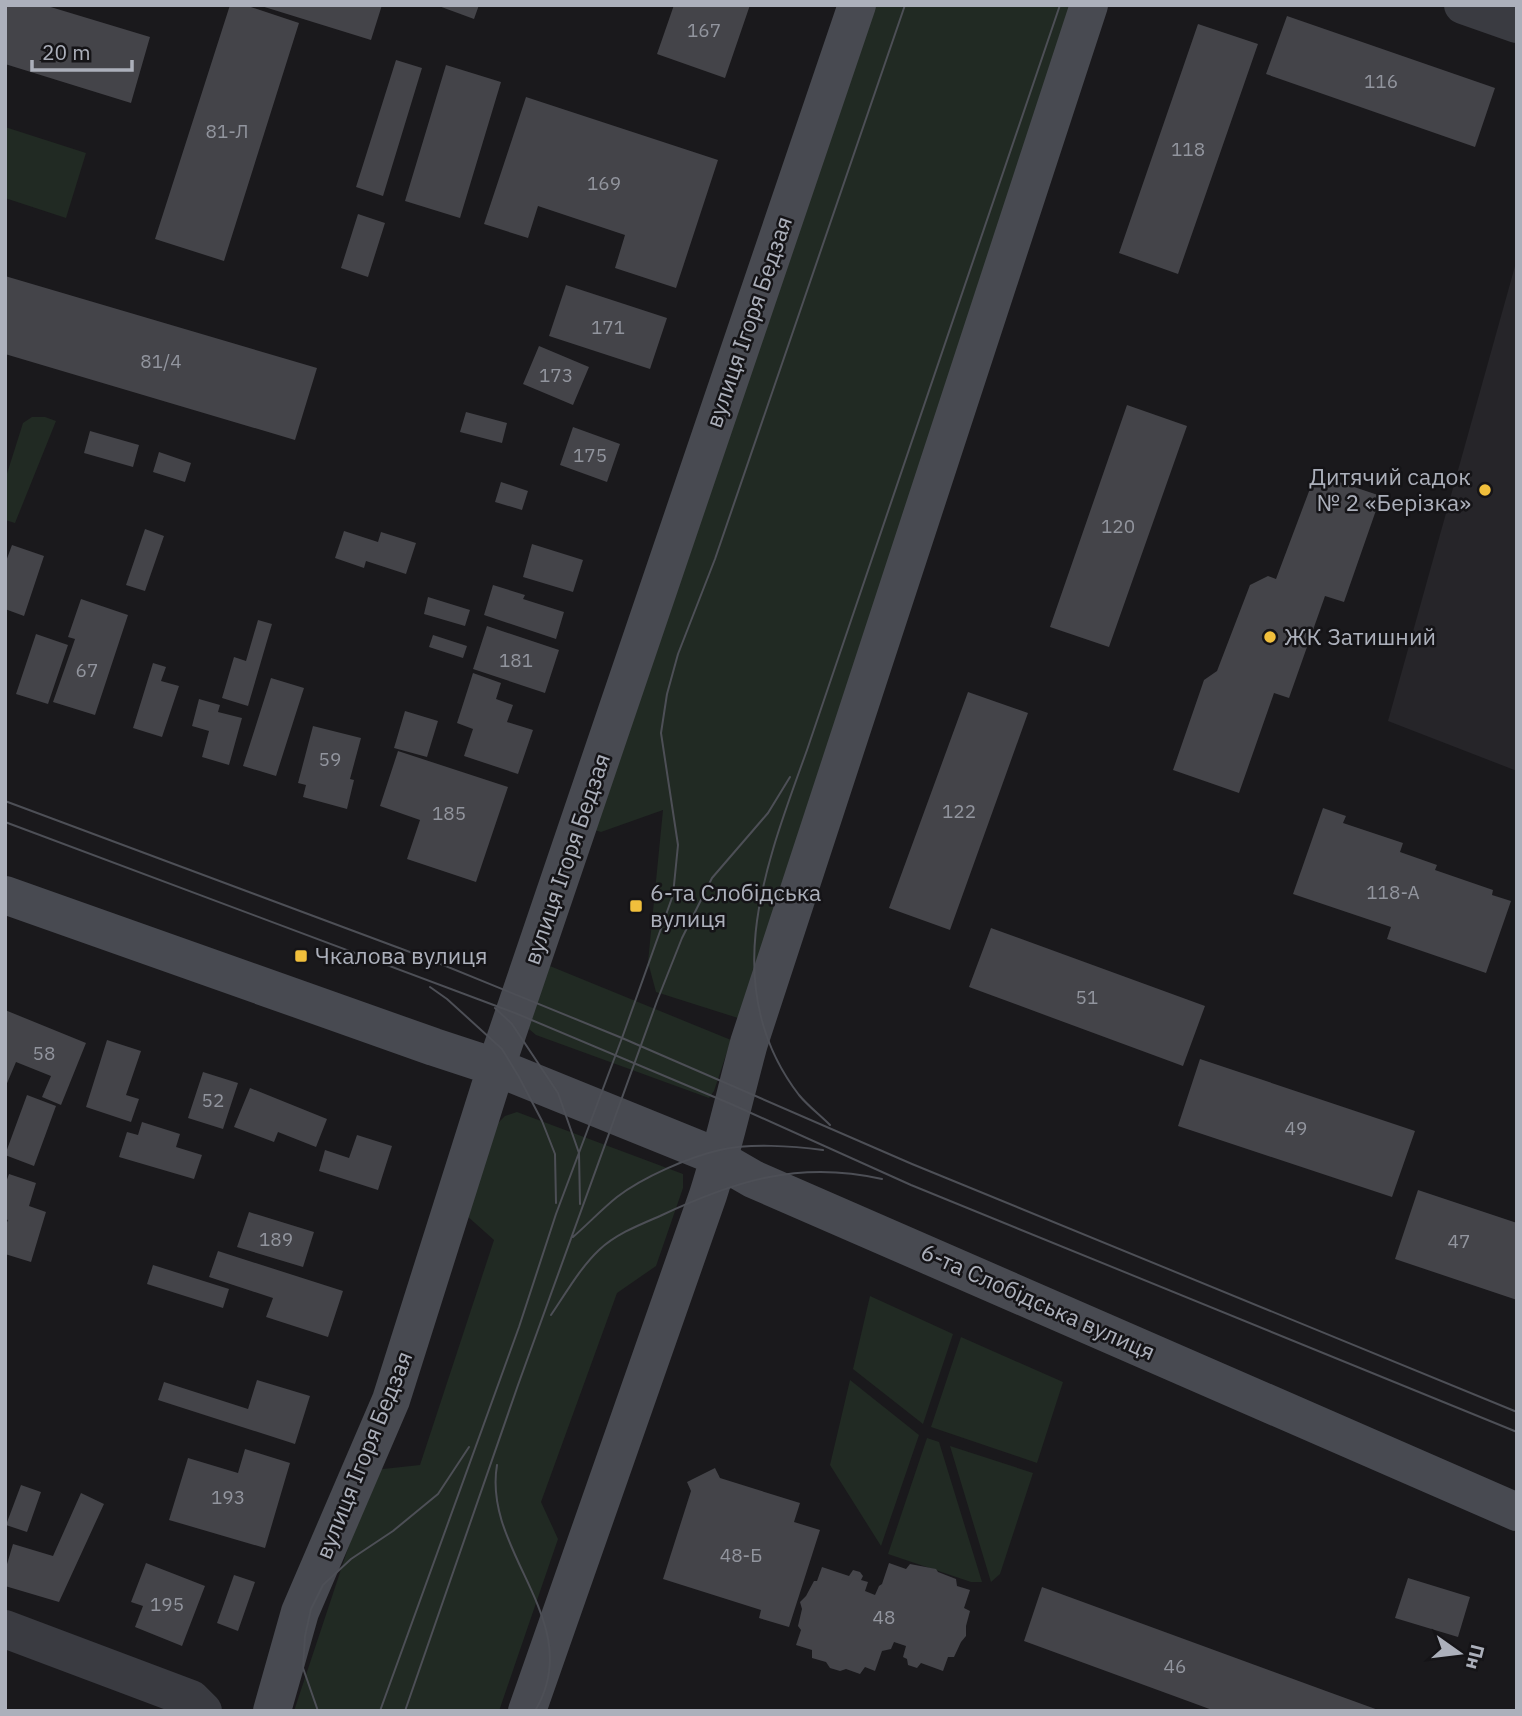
<svg xmlns="http://www.w3.org/2000/svg" width="1522" height="1716" font-family="'IBM Plex Sans',sans-serif">
	<style>
		.built { fill: #262529 }
		.green { fill: #212a23 }
		.building { fill: #444449 }
		.lines { fill: none; stroke-linecap: round; stroke-linejoin: round }
		.street { stroke: #3a3b41; stroke-width: 38 }
		.secondary { stroke: #484a51; stroke-width: 38 }
		.tram { stroke: #4d4f56; stroke-width: 2 }
		.poi-dot { fill: #f1bf3c; stroke: #151417; stroke-width: 2.5 }
		.labels { text-anchor: middle; stroke-width: 5; stroke-linejoin: round; paint-order: stroke }
		.number-label { font-size: 19px; fill: #92959e }
		.street-label { font-size: 23px; fill: #acb0bb; stroke: #151417 }
		.poi-label { font-size: 23px; fill: #acb0bb; stroke: #151417; text-anchor: start }
	</style>
	<rect width="100%" height="100%" fill="#1a191c"/>
	<path class="built" d="M1517,259v512l-129,-50z"/>
	<path class="green" d="M874,5h197l-333,1013 -82,-26 -8,-30 15,-152 -62,22 -10,-3z
		M5,127l81,26 -20,65 -61,-20z
		M32,417h13l11,4 -41,102 -10,-3v-40l18,-57z
		M545,964l186,76 -17,51 -5,7 -173,-63 -7,-6z
		M517,1112l166,62v14l-27,78 -39,27 -76,209 17,37 -59,172h-205l80,-241 46,-5 74,-225 -28,-25 32,-92 7,-7z
		M870,1296l83,38 -30,90 -70,-55z
		M961,1337l102,45 -26,81 -106,-36z
		M850,1380l69,55 -38,111 -51,-81z
		M927,1438l12,4 43,140h-11l-83,-28z
		M950,1446l83,27 -33,101 -9,8z"/>
	<path class="building" d="M5,5h39l106,32 -19,66 -126,-39z
		M230,5h15l54,18 -75,238 -69,-22z
		M258,5h124l-11,35z
		M436,5h43l-5,14z
		M674,5h76l-25,73 -68,-24z
		M1287,16l208,72 -20,59 -209,-73z
		M1198,24l60,20 -80,230 -59,-21z
		M396,60l26,8 -39,128 -27,-9z
		M446,65l55,17 -41,136 -55,-17z
		M526,97l192,63 -42,128 -61,-20 10,-33 -87,-29 -10,32 -44,-14z
		M358,214l27,9 -17,54 -27,-9z
		M5,276l312,92 -22,72 -290,-86z
		M566,285l101,33 -17,51 -101,-33z
		M539,346l50,21 -16,38 -50,-21z
		M1127,405l60,21 -78,221 -59,-20z
		M466,412l41,11 -5,20 -42,-11z
		M573,427l47,17 -13,38 -47,-17z
		M90,431l49,14 -6,22 -49,-14z
		M159,452l32,11 -6,19 -32,-10z
		M1327,478l54,18 -37,106 -19,-6 -36,102 -15,-5 -35,100 -66,-23 31,-90 13,-9 33,-86 18,-9 8,3 35,-93z
		M501,482l27,9 -6,19 -27,-8z
		M145,529l19,7 -19,55 -19,-6z
		M344,531l34,11 3,-10 35,11 -10,31 -40,-13 -2,7 -29,-10z
		M532,544l51,16 -10,32 -50,-15z
		M12,545l32,11 -20,60 -19,-7v-45z
		M493,585l32,10 -2,4 41,13 -8,27 -72,-24z
		M428,597l42,13 -5,16 -41,-12z
		M81,599l47,16 -33,100 -42,-13 22,-63 -7,-2z
		M258,620l14,4 -24,82 -26,-8 12,-41 12,4z
		M487,626l72,24 -14,43 -72,-24z
		M36,634l32,11 -20,59 -32,-10z
		M433,635l34,11 -4,12 -34,-11z
		M153,663l13,4 -5,14 18,5 -17,51 -29,-9z
		M473,673l28,10 -5,16 17,6 -6,17 26,8 -15,44 -54,-18 9,-27 -16,-6z
		M271,678l33,10 -28,88 -33,-10z
		M968,692l60,21 -78,217 -61,-22z
		M199,699l21,6 -2,7 24,6 -13,47 -27,-8 7,-26 -17,-5z
		M405,711l33,10 -11,36 -33,-9z
		M313,726l48,12 -11,41 4,1 -7,29 -44,-12 3,-12 -8,-2z
		M398,751l110,36 -32,95 -69,-23 13,-39 -40,-14z
		M1323,808l23,8 -3,7 60,20 -3,9 37,13 -2,5 58,20 -1,5 19,6 -25,72 -99,-34 4,-12 -98,-33z
		M991,928l214,78 -22,60 -214,-79z
		M5,1010l81,33 -25,62 -19,-8 9,-21 -35,-14 -11,26z
		M107,1040l34,11 -15,44 13,4 -8,23 -45,-15z
		M1200,1059l215,72 -23,66 -214,-71z
		M203,1072l35,11 -15,46 -35,-11z
		M250,1088l77,31 -11,28 -38,-15 -4,10 -40,-15z
		M27,1095l29,11 -22,60 -29,-11z
		M142,1122l38,12 -4,13 26,8 -8,24 -75,-22 8,-25 11,3z
		M357,1135l35,11 -14,44 -59,-19 6,-21 24,8z
		M9,1174l27,9 -7,23 17,6 -15,50 -26,-8v-27l3,-7 -3,-1v-34z
		M1418,1190l99,33v77l-122,-41z
		M249,1212l65,20 -11,35 -66,-20z
		M218,1251l125,40 -15,46 -62,-20 7,-19 -64,-21z
		M153,1265l76,24 -6,19 -76,-24z
		M257,1380l53,16 -15,48 -137,-44 6,-18 84,27z
		M245,1449l45,14 -25,85 -96,-28 19,-62 50,15z
		M715,1468l5,10 80,25 -6,19 26,8 -31,97 -30,-9 2,-8 -98,-31 28,-88 -4,-9z
		M21,1485l20,7 -14,40 -21,-7z
		M81,1493l23,11 -45,98 -54,-16v-15l8,-27 40,12z
		M146,1563l59,23 -23,60 -47,-19 8,-21 -12,-4z
		M889,1563l17,6 4,-5 26,5 2,3 18,7 1,7 13,4 -6,18 6,3 -4,15v10l-5,6 -7,15h-6l-5,14 -22,-8 -4,5 -9,-3 -1,-6 -4,-2 3,-11 -12,-4 -3,7 -9,2 -7,20 -10,-4 -5,7 -14,-5 -6,2 -10,-3 -4,-6 -14,-4v-8l-16,-5 5,-15 -3,-4 4,-17 -2,-7 6,-6 8,-15h3l5,-14 27,9 4,-6 7,2 3,4 -2,4 7,2 -3,9 10,4 4,-9 3,-2z
		M234,1575l21,7 -17,49 -21,-8z
		M1408,1578l62,19 -12,40 -63,-19z
		M1042,1587l284,104 55,20h-166l-191,-70z"/>
	<g class="lines">
		<path class="street" d="M1463,5l54,19
			M5,1629l186,70 12,12"/>
		<path class="secondary" d="M5,895l429,152 64,21 210,85 45,26 764,333
			M272,1711l28,-99 91,-212 111,-351 355,-1044
			M527,1711l181,-516c16,-50 27,-101 41,-152l340,-1038"/>
		<path class="tram" d="M5,801l421,157 196,80 290,126 605,248
			M5,822l510,191 216,91 180,81 606,247
			M430,987l17,12 55,50 17,28 23,44 13,33 1,49
			M495,1008l17,16 46,69 21,60 1,51
			M830,1125c-10,-10 -22,-19 -31,-30 -83,-108 -33,-231 8,-345l253,-745
			M573,1237c15,-13 29,-28 44,-40 26,-20 72,-40 103,-47 29,-7 73,-4 103,0
			M551,1315c15,-22 29,-47 48,-65 17,-16 40,-25 61,-34 75,-35 139,-56 222,-37
			M497,1465c-15,88 91,157 38,246
			M318,1711l-15,-43 2,-32 6,-27 12,-24 28,-26 42,-28 45,-37 31,-47
			M380,1711l139,-384 37,-113 66,-176 51,-143 5,-50 -17,-112 6,-39 11,-40 37,-95 190,-554
			M405,1711l113,-326 139,-384 25,-63 30,-60 56,-65 22,-36"/>
	</g>
	<g class="poi-dot">
		<circle cx="1485" cy="490" r="7"/>
		<circle cx="1270" cy="637" r="7"/>
		<rect x="629" y="899" width="14" height="14" rx="3.5"/>
		<rect x="294" y="949" width="14" height="14" rx="3.5"/>
	</g>
	<g class="labels">
		<g class="number-label">
			<text x="704" y="37">167</text>
			<text x="1381" y="88">116</text>
			<text x="227" y="138">81-Л</text>
			<text x="1188" y="156">118</text>
			<text x="604" y="190">169</text>
			<text x="608" y="334">171</text>
			<text x="161" y="368">81/4</text>
			<text x="556" y="382">173</text>
			<text x="590" y="462">175</text>
			<text x="1118" y="533">120</text>
			<text x="516" y="667">181</text>
			<text x="87" y="677">67</text>
			<text x="330" y="766">59</text>
			<text x="959" y="818">122</text>
			<text x="449" y="820">185</text>
			<text x="1393" y="899">118-А</text>
			<text x="1087" y="1004">51</text>
			<text x="44" y="1060">58</text>
			<text x="213" y="1107">52</text>
			<text x="1296" y="1135">49</text>
			<text x="276" y="1246">189</text>
			<text x="1459" y="1248">47</text>
			<text x="228" y="1504">193</text>
			<text x="741" y="1562">48-Б</text>
			<text x="167" y="1611">195</text>
			<text x="884" y="1624">48</text>
			<text x="1175" y="1673">46</text>
		</g>
		<g class="street-label">
			<text transform="translate(749 322) rotate(-71)" y="8">вулиця Ігоря Бедзая</text>
			<text transform="translate(567 859) rotate(-71)" y="8">вулиця Ігоря Бедзая</text>
			<text transform="translate(1038 1302) rotate(24)" y="8">6-та Слобідська вулиця</text>
			<text transform="translate(364 1455) rotate(-68)" y="8">вулиця Ігоря Бедзая</text>
		</g>
		<g class="poi-label">
			<text x="1471" y="485" text-anchor="end">Дитячий садок<tspan x="1471" dy="26">№ 2 «Берізка»</tspan></text>
			<text x="1284" y="645">ЖК Затишний</text>
			<text x="650" y="901">6-та Слобідська<tspan x="650" dy="26">вулиця</tspan></text>
			<text x="315" y="964">Чкалова вулиця</text>
		</g>
	</g>
	<rect width="1522" height="1716" fill="none" stroke="#acb0bb" stroke-width="14"/>
	<g transform="translate(1459 1653) rotate(104)" stroke="#151417" stroke-width="5" paint-order="stroke">
	<path d="M0-5L12 26L0 18L-12 26Z" fill="#acb0bb"/>
	<text y="-10" font-size="19" font-weight="bold" text-anchor="middle" fill="#acb0bb">Пн</text>
	</g>
	<path d="M32 60v10h100v-10" fill="none" stroke="#acb0bb" stroke-width="3.5"/>
	<text x="42" y="60" font-size="21" fill="#acb0bb" stroke="#151417" stroke-width="5" paint-order="stroke">20 m</text>
</svg>
